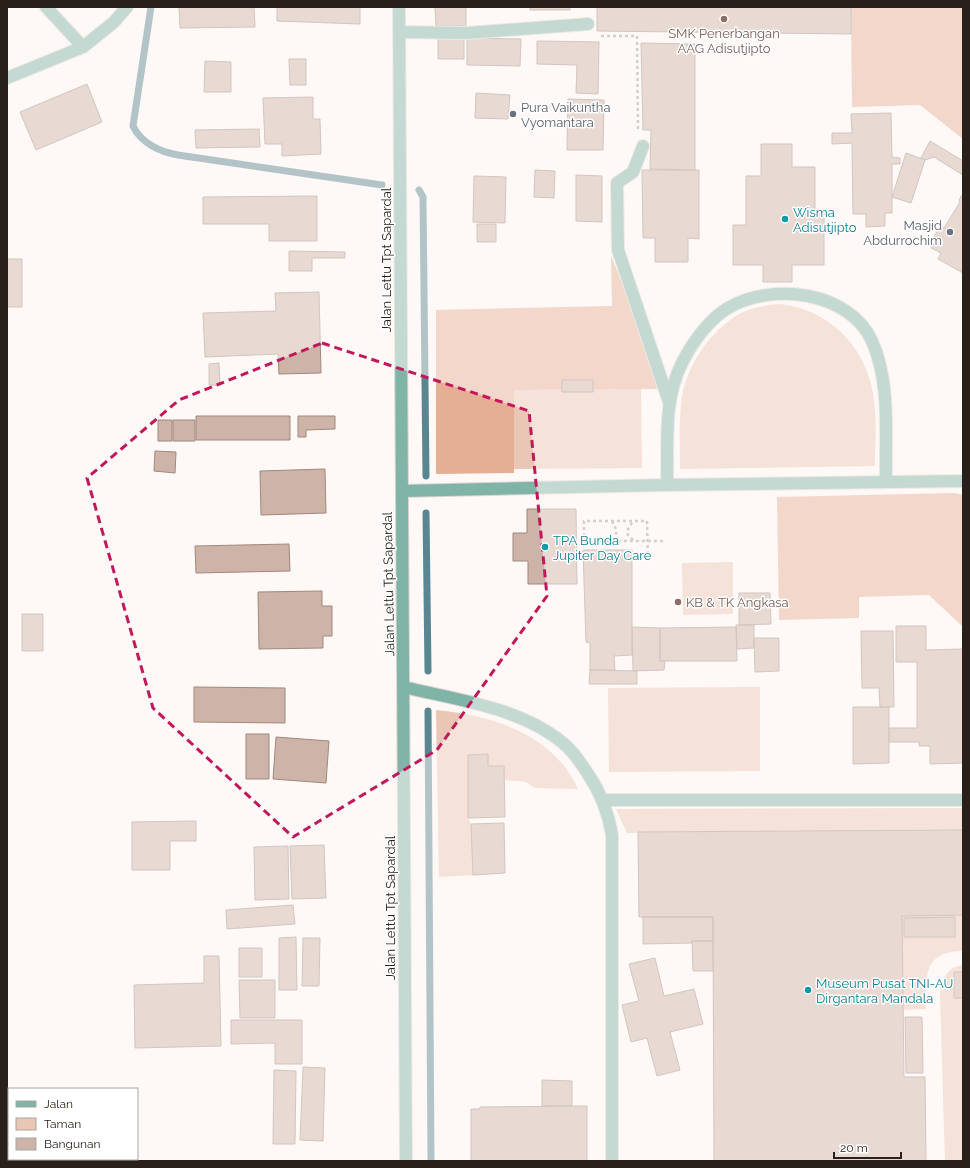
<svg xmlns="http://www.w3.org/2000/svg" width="970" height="1168" font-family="Raleway,sans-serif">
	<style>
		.green { fill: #eac7b4 }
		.forest { fill: #e4af94 }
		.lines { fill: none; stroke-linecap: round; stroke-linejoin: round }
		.stream { stroke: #5a8691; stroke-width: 7 }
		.building { fill: #ceb4a8; stroke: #a0887c }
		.minor-casing { stroke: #dcd5d3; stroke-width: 14 }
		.path { stroke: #a59e9a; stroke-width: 2.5; stroke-dasharray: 3 3; stroke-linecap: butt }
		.minor { stroke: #7fb4a6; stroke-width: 12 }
		.marked { fill: none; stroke: #c2185b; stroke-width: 3; stroke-dasharray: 8 5; stroke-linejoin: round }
		.education-dot { fill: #8d6e63; stroke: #fff; stroke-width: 1.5 }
		.worship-dot { fill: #6b7280; stroke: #fff; stroke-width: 1.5 }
		.culture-dot { fill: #0f9aa8; stroke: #fff; stroke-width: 1.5 }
		.labels { text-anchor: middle; stroke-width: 3; stroke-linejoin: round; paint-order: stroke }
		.education-label { font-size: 13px; fill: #785e54; stroke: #fff }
		.worship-label { font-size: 13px; fill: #5b616d; stroke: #fff; text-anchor: start }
		.culture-label { font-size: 13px; fill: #0d838f; stroke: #fff; text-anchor: start }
		.street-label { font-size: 13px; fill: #29201b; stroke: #fff }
	</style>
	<rect width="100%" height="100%" fill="#fef8f6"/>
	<path class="green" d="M780,304c43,5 78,34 90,77 8,26 5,58 5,85l-195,3c0,-21 -1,-43 1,-64 3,-37 29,-75 60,-92 12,-6 26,-8 39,-9z
		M641,389l1,79 -128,1v-79z
		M733,562v52l-50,1 -1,-52z
		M760,687v84l-151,1 -1,-84z
		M436,710c55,5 117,24 142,79l-43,-1 -9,-6 -22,-2v-14h-16v-12l-20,1v63l3,6 2,51 -34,2z
		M963,808v22l-336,3 -11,-24z
		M963,915v36c-41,0 -37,27 -37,58l-23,1 -1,-94z
		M963,965v196h-18l-5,-168c2,-15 8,-26 23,-28z"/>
	<path class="forest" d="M851,7h112v132l-43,-34 -68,2z
		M611,256c18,43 36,87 46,133l-143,1v83l-78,1v-164l176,-4z
		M955,493l8,2v132l-34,-32 -70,2v21l-80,2 -2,-123z"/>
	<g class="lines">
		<path class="stream" d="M151,7l-18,119c8,17 27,26 45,29l204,30
			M419,190l4,7 3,279
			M426,513l2,158
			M428,711l3,450"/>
	</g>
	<path class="building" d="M179,7h75l1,20 -75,1z
		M277,7h83v17l-83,-3z
		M435,7h31v19h-30z
		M530,7h40v3h-40z
		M597,7h254v27l-254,-3z
		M438,36l26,1v22h-26z
		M467,38l54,1 -1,27 -53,-1z
		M537,41l62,1 -1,52 -22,-1 1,-28 -40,-1z
		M641,43l54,1v126l-45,-1 1,-39h-8z
		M289,59h17v26h-16z
		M205,61l26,1v30h-27z
		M87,84l15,38 -66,28 -16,-38z
		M476,93l34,2 -2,24 -33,-1z
		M313,97v22h7l1,35 -39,2v-12h-17l-2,-46z
		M568,99l36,1 -1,50h-36z
		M891,113l1,44 8,1v6h-8v49h-7v13l-19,1v-13h-13l-1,-71 -20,1v-11h20l-1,-19z
		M259,129l1,18 -64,1 -1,-18z
		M930,141l33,20v14l-29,-18 -9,3 -4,-2z
		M761,144h31v23h23v46h9v52h-32v17h-29v-17h-30v-40h13v-49h15z
		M906,153l19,7 -14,43 -19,-6z
		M535,170l20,1 -1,27 -20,-1z
		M642,170h57v69l-11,-1v24h-33v-24h-12z
		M576,175l26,1v46l-26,-1z
		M474,176l32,1 -1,46 -32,-1z
		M963,193v80l-25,-14 3,-6 -10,-5 6,-10 -3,-2 7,-10 3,2 16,-26 -1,-2z
		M317,196v45h-48v-17h-66v-27z
		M477,224h19v18h-19z
		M289,251l56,1v6h-33v13h-23z
		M7,259h15v48h-15z
		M319,292l2,81 -42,1 -1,-20 -73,3 -2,-44 73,-2 -1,-18z
		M219,363l1,22h-11v-21z
		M562,380h31v12h-31z
		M196,416h94v24h-94z
		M298,416h37v13l-29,1v7h-8z
		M158,420h14v21h-14z
		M173,420h22v21h-22z
		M155,451l21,1 -1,21 -21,-2z
		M325,469l1,44 -65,2 -1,-44z
		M527,509h49l1,75h-49v-23h-15v-28h14z
		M289,544l1,27 -94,2 -1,-27z
		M583,550h49v105l-18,1 1,14h-25v-27l-4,-1z
		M322,591v15h10v30h-9v12l-64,1 -1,-57z
		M739,593h31l1,31 -32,1z
		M22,614h21v37h-21z
		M736,625h18v23l-17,1z
		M896,626h30v24l37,-1v114l-33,1v-18h-11v-4h-30v-14h28v-66h-21z
		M632,627l28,1v33h5l-1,9 -31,1z
		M736,627l1,34h-77v-33z
		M861,631h32l1,76h-14l-1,-19h-17z
		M754,638h25v33l-24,1z
		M590,670l47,1v13h-48z
		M194,687l91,1v35l-91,-1z
		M853,707h36v56l-36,1z
		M246,734h23v45h-23z
		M276,737l53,4 -3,42 -53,-4z
		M488,754v12h16l1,51 -37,1v-63z
		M196,821v20h-26v29h-38v-48z
		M504,823l1,50 -32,2 -2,-51z
		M963,830v85l-61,1 2,161h21l1,84h-212l-1,-244h-74l-1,-85z
		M324,845l2,53 -34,1 -2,-53z
		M288,846l1,53 -34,1 -1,-53z
		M293,905l2,19 -68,5 -1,-19z
		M643,917h70v24h-21v2l-49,1z
		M955,917v20h-51v-19z
		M296,937l1,53h-18v-52z
		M303,938h17l-1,48h-17z
		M692,941h21v30h-20z
		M239,948h23v29h-23z
		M204,956h15l2,90 -86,2 -1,-63 70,-2z
		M655,958l9,38 30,-7 9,35 -33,8 10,38 -23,6 -10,-38 -16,4 -9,-37 17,-4 -10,-37z
		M954,972h9v26h-9z
		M239,980h36v38h-35z
		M905,1017h17l1,56h-17z
		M231,1020h71v44h-27v-21l-44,1z
		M303,1067l22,1 -2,73 -23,-1z
		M274,1070l22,1 -1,73h-22z
		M542,1080l30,1v25h-30z
		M587,1106v55h-116v-52h9v-2z"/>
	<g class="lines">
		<defs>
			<path id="minor" d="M46,7l37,40
				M399,7l7,1154
				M399,32l68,1 121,-9
				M7,78l76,-31 31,-25 13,-15
				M643,146l-10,26 -16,11 1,67 51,152
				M667,485c1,-40 -4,-85 15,-122 10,-20 27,-44 46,-55 44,-26 121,-17 144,33 19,43 13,94 14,140
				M402,491l262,-6 299,-4
				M404,687c52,13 116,20 159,56 10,8 18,20 25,31 13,19 20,38 24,61v326
				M603,800h360"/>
		</defs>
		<use href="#minor" class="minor-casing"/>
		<path class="path" d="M601,36h36l1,95
			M612,521l5,10 -5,10
			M633,540l-5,-5 -1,-4 6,-10
			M648,560l-1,-39h-63v20c27,0 53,0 80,0"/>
		<use href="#minor" class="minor"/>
	</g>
	<path d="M0 0H970V1168H0ZM322,343l207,68 18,185 -110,154 -144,87 -140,-129 -66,-230 92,-78z" fill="#fef8f6" fill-opacity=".55" fill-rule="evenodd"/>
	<path class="marked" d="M322,343l207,68 18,185 -110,154 -144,87 -140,-129 -66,-230 92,-78z"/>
	<g class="education-dot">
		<circle cx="724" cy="19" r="4"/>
		<circle cx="678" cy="602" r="4"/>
	</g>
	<g class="worship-dot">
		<circle cx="513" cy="114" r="4"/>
		<circle cx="950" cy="232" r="4"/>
	</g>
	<g class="culture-dot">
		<circle cx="785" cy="219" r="4"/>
		<circle cx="545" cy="547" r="4"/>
		<circle cx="808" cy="990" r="4"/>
	</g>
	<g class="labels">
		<g class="education-label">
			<text x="724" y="38">SMK Penerbangan<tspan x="724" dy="15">AAG Adisutjipto</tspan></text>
			<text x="686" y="607" text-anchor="start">KB &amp; TK Angkasa</text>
		</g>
		<g class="worship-label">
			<text x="521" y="112">Pura Vaikuntha<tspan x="521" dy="15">Vyomantara</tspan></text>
			<text x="942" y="230" text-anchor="end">Masjid<tspan x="942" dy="15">Abdurrochim</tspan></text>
		</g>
		<g class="culture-label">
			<text x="793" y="217">Wisma<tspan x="793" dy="15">Adisutjipto</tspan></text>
			<text x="553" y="545">TPA Bunda<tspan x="553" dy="15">Jupiter Day Care</tspan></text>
			<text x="816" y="988">Museum Pusat TNI-AU<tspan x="816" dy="15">Dirgantara Mandala</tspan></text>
		</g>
		<g class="street-label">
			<text transform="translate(386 260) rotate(-90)" y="5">Jalan Lettu Tpt Sapardal</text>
			<text transform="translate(388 584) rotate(-91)" y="5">Jalan Lettu Tpt Sapardal</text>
			<text transform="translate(390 908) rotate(-90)" y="5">Jalan Lettu Tpt Sapardal</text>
		</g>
	</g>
	<rect width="970" height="1168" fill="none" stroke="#29201b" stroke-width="16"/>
	<rect x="8" y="1088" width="130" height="72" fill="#ffffff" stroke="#a9a6a4"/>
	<rect x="16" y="1101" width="20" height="6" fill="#7fb4a6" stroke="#a9a6a4"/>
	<text x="44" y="1108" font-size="12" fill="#29201b">Jalan</text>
	<rect x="16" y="1118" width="20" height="12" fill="#eac7b4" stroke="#a9a6a4"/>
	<text x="44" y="1128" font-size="12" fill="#29201b">Taman</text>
	<rect x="16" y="1138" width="20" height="12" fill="#ceb4a8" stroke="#a9a6a4"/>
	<text x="44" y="1148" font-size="12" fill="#29201b">Bangunan</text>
	<path d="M834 1152v6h67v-6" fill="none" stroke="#29201b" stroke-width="2"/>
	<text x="840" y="1152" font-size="12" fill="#29201b" stroke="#ffffff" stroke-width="3" paint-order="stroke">20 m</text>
</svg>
